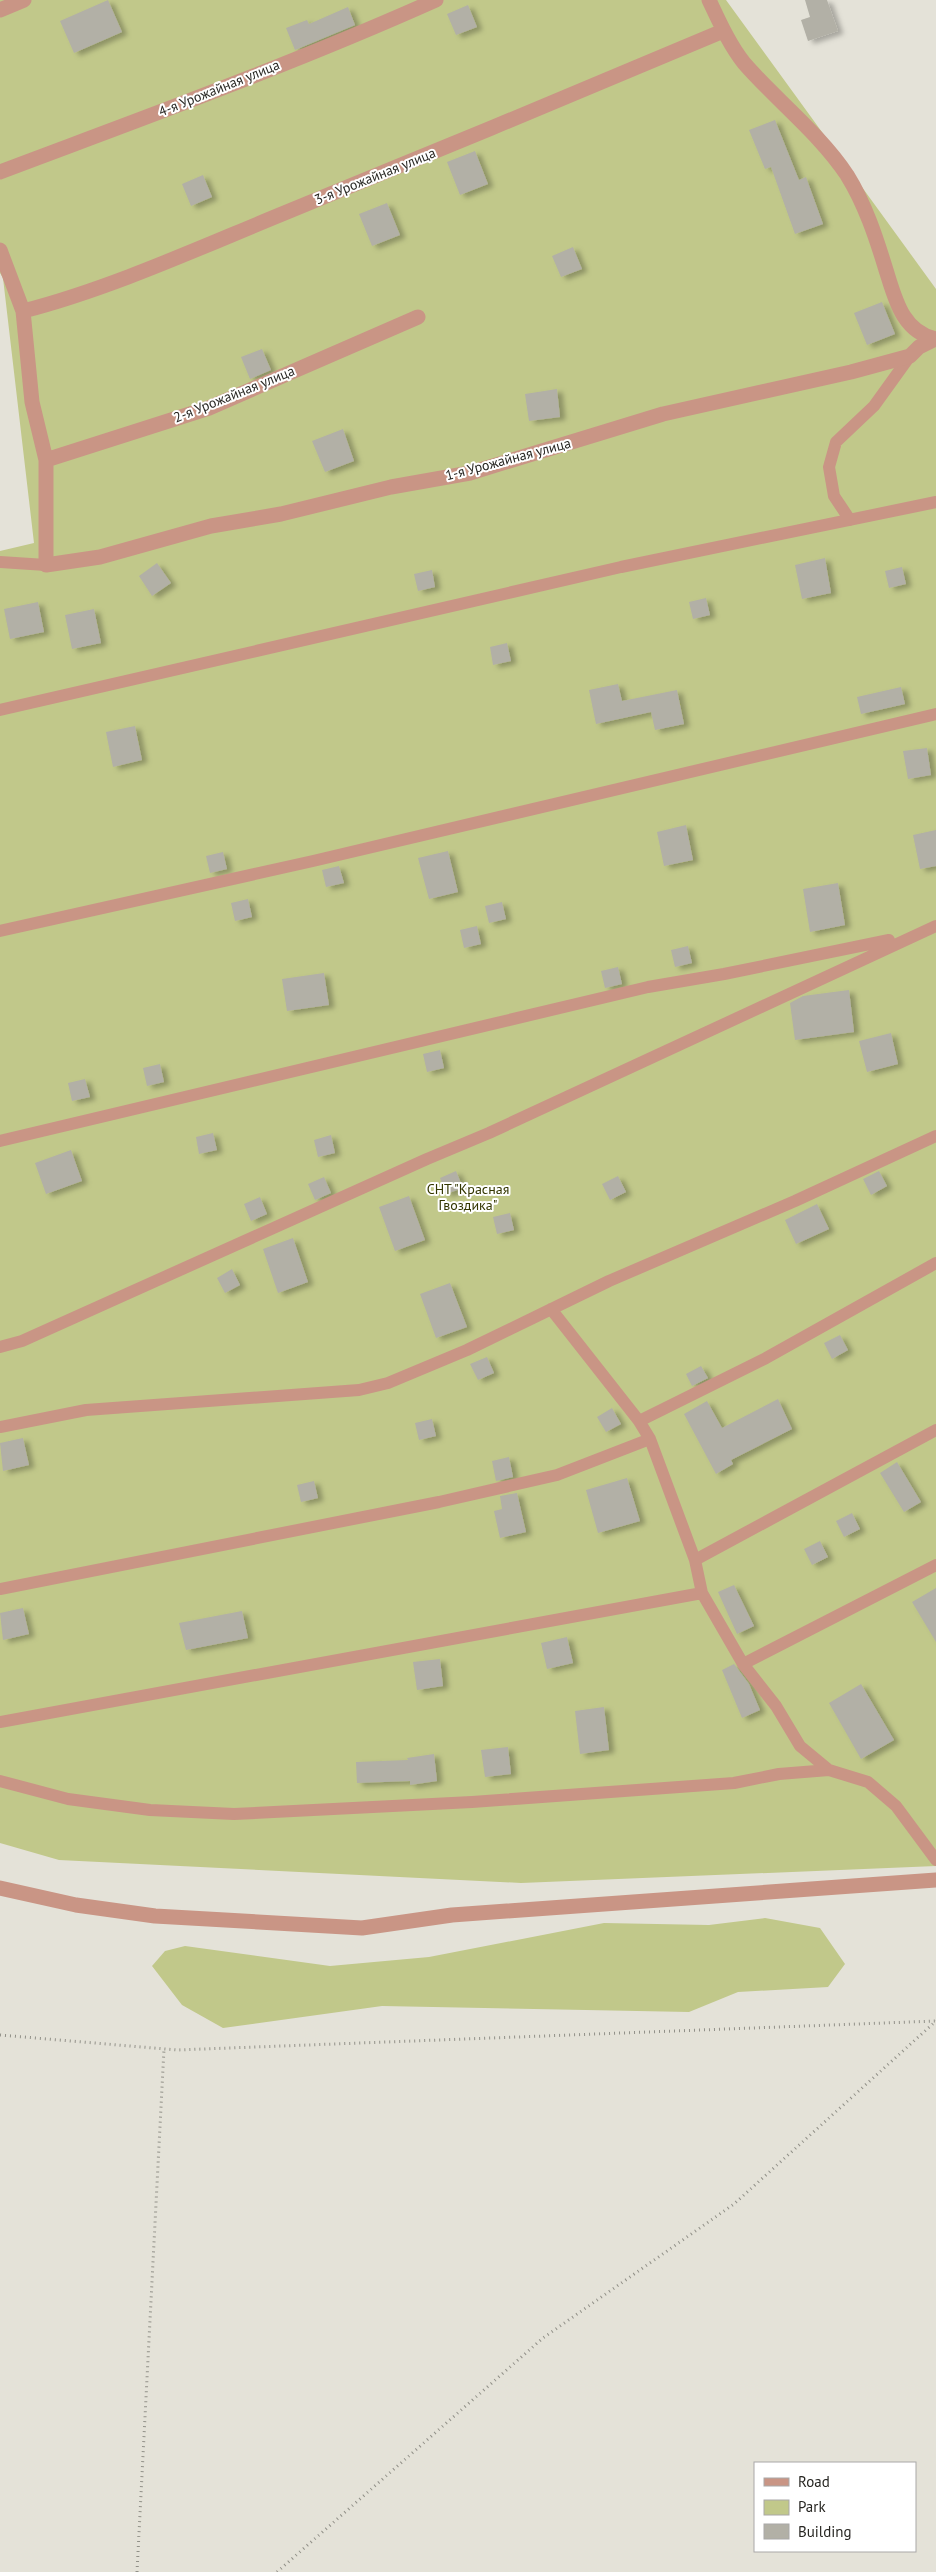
<svg xmlns="http://www.w3.org/2000/svg" width="936" height="2572" font-family="'PT Sans',sans-serif">
	<style>
		.green { fill: #c1c88a }
		.building { fill: #b2b0a6; filter: url(#shadow) }
		.lines { fill: none; stroke-linecap: round; stroke-linejoin: round }
		.path { stroke: #919088; stroke-width: 3; stroke-dasharray: 1 4; stroke-linecap: butt }
		.lane { stroke: #c99585; stroke-width: 12 }
		.street { stroke: #c99585; stroke-width: 15 }
		.labels { text-anchor: middle; stroke-width: 4; stroke-linejoin: round; paint-order: stroke }
		.street-label { font-size: 14px; fill: #272622; stroke: #fff }
		.park-label { font-size: 14px; fill: #333600; stroke: #fff }
	</style>
	<defs>
		<filter id="shadow"><feDropShadow dx="5.5" dy="3" stdDeviation="2.5" flood-color="#0004"/></filter>
	</defs>
	<rect width="100%" height="100%" fill="#e4e2d8"/>
	<path class="green" d="M0,0h726l210,289v1577l-415,17 -462,-23 -59,-17v-1292l34,-8 -31,-265 -3,-5z
		M765,1918l55,10 25,36 -17,23 -90,5 -49,20 -307,-6 -159,22 -41,-23 -30,-39 13,-15 20,-5 145,20 99,-9 175,-34 105,2z"/>
	<path class="building" d="M108,0l14,32 -48,21 -14,-32z
		M805,0h22l11,31 -30,10 -7,-21 9,-3z
		M468,5l9,22 -21,8 -9,-21z
		M348,7l7,18 -60,25 -9,-22 21,-8 2,4z
		M775,120l24,60 7,-3 17,47 -28,10 -24,-67 -6,2 -16,-39z
		M475,151l13,33 -28,11 -13,-33z
		M203,175l9,22 -21,9 -9,-22z
		M387,203l13,32 -28,11 -13,-32z
		M573,247l9,22 -21,8 -9,-21z
		M882,302l13,32 -28,11 -13,-32z
		M262,349l9,21 -21,9 -9,-22z
		M557,389l3,28 -31,4 -4,-27z
		M343,429l11,32 -29,11 -13,-31z
		M825,558l6,35 -29,6 -7,-34z
		M157,563l14,20 -19,13 -13,-20z
		M902,567l4,17 -17,4 -4,-17z
		M432,570l3,17 -17,4 -4,-17z
		M706,598l4,17 -17,4 -4,-17z
		M38,602l6,30 -34,7 -6,-30z
		M94,609l7,34 -29,6 -7,-34z
		M507,643l4,18 -18,4 -3,-18z
		M618,684l4,17 55,-11 7,34 -29,6 -4,-18 -55,12 -7,-34z
		M901,687l4,17 -44,10 -4,-17z
		M135,726l7,34 -29,7 -7,-35z
		M927,748l4,27 -23,4 -5,-28z
		M686,825l7,35 -29,6 -7,-34z
		M936,830v36l-16,3 -7,-34z
		M448,851l10,41 -29,7 -11,-41z
		M223,852l4,17 -17,4 -4,-17z
		M339,866l5,17 -18,4 -4,-17z
		M838,883l7,42 -35,7 -7,-43z
		M248,899l4,18 -17,4 -4,-18z
		M502,902l4,17 -17,4 -4,-17z
		M477,926l4,18 -17,4 -4,-18z
		M688,946l4,17 -17,4 -4,-17z
		M618,967l4,17 -17,4 -4,-17z
		M324,973l5,32 -42,6 -5,-32z
		M849,990l5,42 -59,8 -5,-37 13,-7z
		M891,1033l7,31 -31,8 -8,-31z
		M440,1050l4,18 -17,4 -4,-18z
		M160,1064l4,18 -17,4 -4,-18z
		M85,1079l5,18 -18,4 -4,-18z
		M213,1133l4,17 -18,4 -3,-17z
		M331,1135l4,18 -17,4 -4,-17z
		M71,1150l11,31 -36,13 -11,-31z
		M456,1171l7,17 -17,6 -6,-16z
		M879,1171l8,15 -16,9 -8,-16z
		M618,1176l8,16 -16,8 -8,-16z
		M324,1177l7,16 -16,7 -7,-16z
		M409,1196l16,44 -30,11 -16,-44z
		M260,1197l7,17 -16,7 -7,-17z
		M817,1204l12,25 -33,15 -11,-24z
		M510,1213l4,17 -17,4 -4,-17z
		M293,1238l15,44 -30,11 -15,-44z
		M232,1269l8,16 -15,8 -8,-15z
		M450,1283l17,44 -31,11 -16,-44z
		M840,1335l8,15 -16,9 -8,-16z
		M487,1357l7,16 -16,7 -8,-16z
		M701,1366l7,12 -16,8 -6,-12z
		M778,1399l14,30 -61,31 2,4 -17,10 -32,-60 23,-13 15,27z
		M612,1408l9,16 -15,8 -9,-15z
		M432,1419l4,17 -17,4 -4,-17z
		M23,1438l6,27 -26,6 -3,-28z
		M509,1457l4,20 -17,4 -4,-20z
		M897,1462l24,40 -17,10 -24,-39z
		M627,1478l13,43 -42,12 -12,-43z
		M314,1481l4,17 -17,4 -4,-17z
		M517,1493l9,39 -26,6 -6,-27 8,-2 -2,-13z
		M852,1513l8,16 -16,8 -8,-16z
		M820,1541l8,16 -16,8 -8,-16z
		M734,1585l20,41 -17,8 -19,-42z
		M936,1588v54l-24,-40z
		M23,1608l6,26 -26,6 -3,-27z
		M242,1611l6,27 -62,12 -7,-27z
		M567,1637l6,26 -26,6 -6,-26z
		M440,1659l3,27 -26,4 -4,-28z
		M734,1664l15,20 11,26 -18,8 -20,-48z
		M861,1684l33,56 -33,19 -32,-56z
		M604,1707l5,43 -29,4 -5,-43z
		M508,1747l3,27 -26,3 -4,-27z
		M434,1754l3,27 -27,4v-4l-53,2 -1,-21 52,-2 -1,-2z"/>
	<g class="lines">
		<path class="path" d="M0,2035l177,15 759,-29
			M137,2572l27,-523
			M277,2572l266,-234 191,-134 202,-183"/>
		<path class="lane" d="M850,520l-16,-24 -5,-29 7,-25 38,-36 36,-50
			M0,562l46,3
			M0,710l621,-143 315,-65
			M0,931l313,-70 623,-147
			M0,1141l648,-154 76,-13 165,-34
			M551,1309l88,112 11,18 45,121 7,33 41,71 33,42 24,40 29,24 39,12 28,24 40,54
			M0,1347l22,-6 405,-182 62,-26 447,-207
			M639,1421l127,-63 170,-95
			M0,1427l86,-17 273,-20 29,-7 79,-33 142,-69 186,-80 141,-65
			M695,1560l241,-130
			M0,1589l439,-87 118,-27 93,-36
			M743,1664l193,-99
			M0,1722l702,-129
			M0,1781l68,18 82,11 84,4 238,-12 262,-19 45,-9 50,-4"/>
		<path class="street" d="M709,0c10,21 20,44 35,63 32,37 76,71 103,112 18,29 29,62 39,95 9,28 16,62 50,69
			M0,10l24,-10
			M0,172c146,-55 293,-108 436,-172
			M0,250l23,61 9,91 14,58v105l54,-8 111,-31 70,-12 110,-27 79,-14 193,-59 188,-42 59,-16 9,-9 16,-8
			M23,311c86,-22 176,-63 259,-97 147,-60 295,-121 441,-183
			M46,460l163,-52 209,-91
			M0,1888l76,17 79,11 207,12 90,-13 484,-35"/>
	</g>
	<g class="labels">
		<g class="street-label">
			<text transform="translate(219 88) rotate(-22)" y="5">4-я Урожайная улица</text>
			<text transform="translate(375 176) rotate(-22)" y="5">3-я Урожайная улица</text>
			<text transform="translate(234 394) rotate(-22)" y="5">2-я Урожайная улица</text>
			<text transform="translate(508 459) rotate(-15)" y="5">1-я Урожайная улица</text>
		</g>
		<g class="park-label">
			<text x="468" y="1194">СНТ "Красная<tspan x="468" dy="16">Гвоздика"</tspan></text>
		</g>
	</g>
	<rect x="754" y="2462" width="162" height="90" fill="#ffffff" stroke="#a9a8a7"/>
	<rect x="764" y="2478" width="25" height="8" fill="#c99585" stroke="#a9a8a7"/>
	<text x="798" y="2487" font-size="15" fill="#272622">Road</text>
	<rect x="764" y="2500" width="25" height="15" fill="#c1c88a" stroke="#a9a8a7"/>
	<text x="798" y="2512" font-size="15" fill="#272622">Park</text>
	<rect x="764" y="2524" width="25" height="15" fill="#b2b0a6" stroke="#a9a8a7"/>
	<text x="798" y="2537" font-size="15" fill="#272622">Building</text>
</svg>
